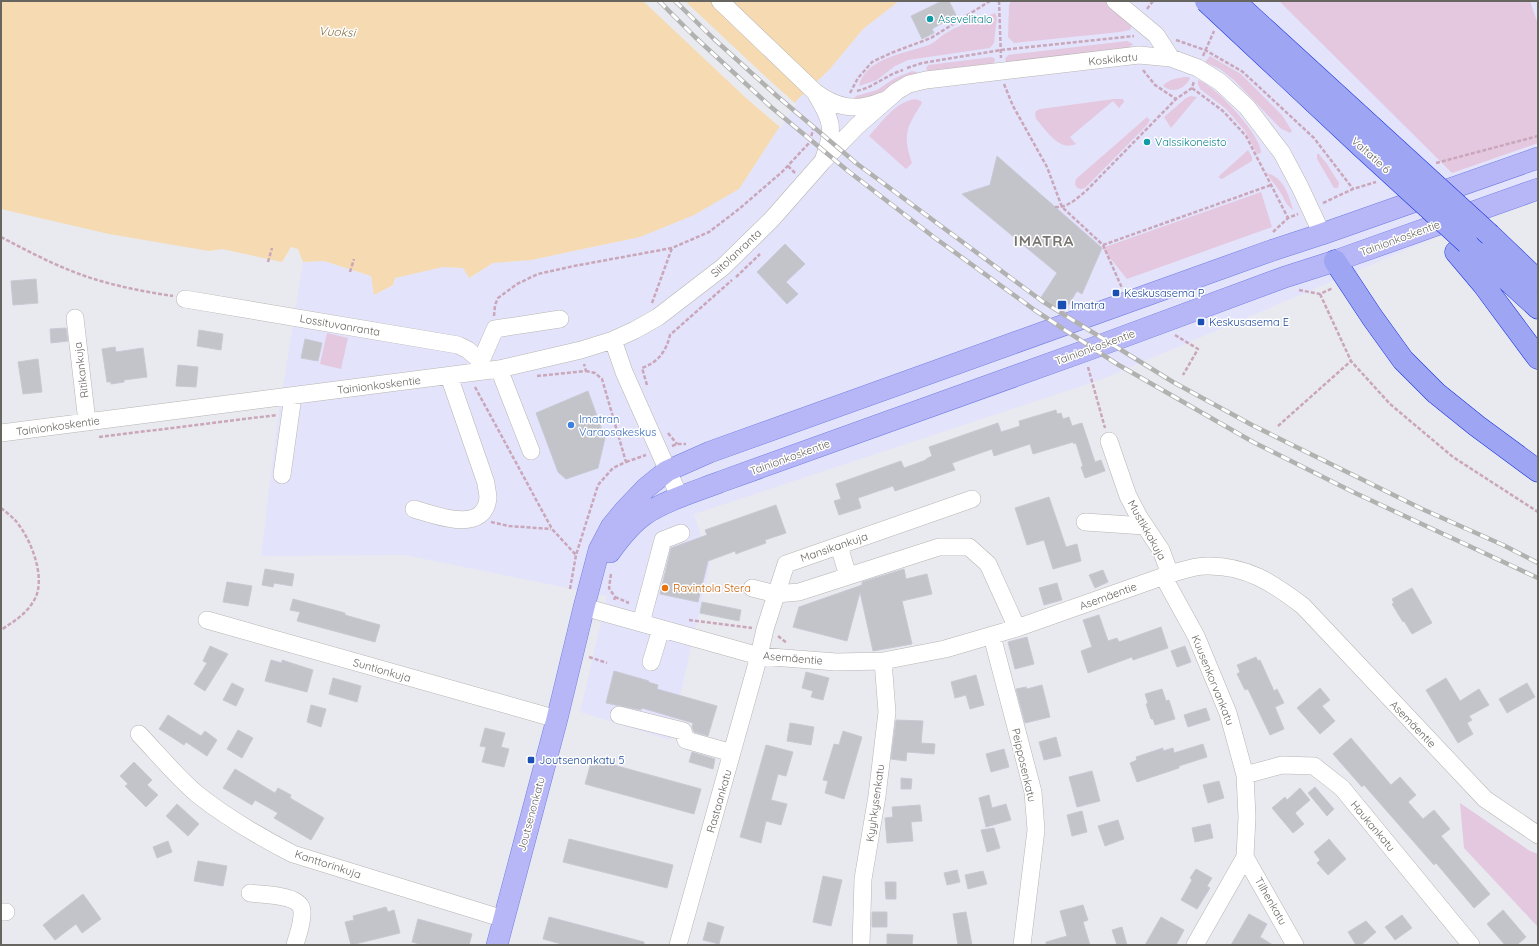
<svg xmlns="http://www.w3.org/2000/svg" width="1539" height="946" font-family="Quicksand,sans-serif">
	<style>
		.commercial { fill: #e3e4fb }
		.green { fill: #e4c8e0 }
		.water { fill: #f6dbb2 }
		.pier { fill: #e9e9f0 }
		.building { fill: #c3c4c9; stroke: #c7c9d4 }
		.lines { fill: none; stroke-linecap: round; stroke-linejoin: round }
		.minor-casing { stroke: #b6b5b1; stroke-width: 18 }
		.major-casing { stroke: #6f7ce3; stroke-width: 22 }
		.highway-casing { stroke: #1a36df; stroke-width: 23 }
		.path { stroke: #caa6ba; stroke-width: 2.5; stroke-dasharray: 4 2; stroke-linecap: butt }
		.minor { stroke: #fff; stroke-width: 17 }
		.major { stroke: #b7b7f7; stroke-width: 21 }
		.highway { stroke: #9ea5f2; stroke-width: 22 }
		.rail-casing { stroke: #b1b1b0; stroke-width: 4.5 }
		.rail { stroke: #fff; stroke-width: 3; stroke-dasharray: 9; stroke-linecap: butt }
		.highway-bridge-casing { stroke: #1a36df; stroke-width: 23; stroke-linecap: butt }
		.highway-bridge { stroke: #9ea5f2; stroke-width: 22 }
		.culture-dot { fill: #0f9aa8; stroke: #fff; stroke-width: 1.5 }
		.transit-dot { fill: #1a4fb4; stroke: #fff; stroke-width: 1.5 }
		.shop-dot { fill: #3f7fe0; stroke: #fff; stroke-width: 1.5 }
		.food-dot { fill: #e8710a; stroke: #fff; stroke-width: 1.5 }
		.labels { text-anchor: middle; stroke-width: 3; stroke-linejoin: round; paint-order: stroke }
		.culture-label { font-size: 11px; fill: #0d838f; stroke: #fff; text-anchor: start }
		.street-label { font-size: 11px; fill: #676560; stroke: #fff }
		.transit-label { font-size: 11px; fill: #164399; stroke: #fff; text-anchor: start }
		.shop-label { font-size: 11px; fill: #366cbe; stroke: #fff; text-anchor: start }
		.food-label { font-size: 11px; fill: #c56008; stroke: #fff; text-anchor: start }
		.water-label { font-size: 12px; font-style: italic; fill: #867041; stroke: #fff }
		.district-label { font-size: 15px; font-weight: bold; letter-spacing: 1px; fill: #797671; stroke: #fff }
	</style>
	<rect width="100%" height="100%" fill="#e9e9f0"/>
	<path class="commercial" d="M899,1h639v197l-45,15 -393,167 -406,134 16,50 -40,176 -90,-28 27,-116 -202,-41 -144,1 16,-132 26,-162 21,-1 47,15 3,19 19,-9 1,-8 49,-11 20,1 7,10 23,-15 38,-3 109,-23 99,-48 58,-89 32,-30 34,-41z"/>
	<path class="green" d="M1011,1h96l26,22 -3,7 -10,2 -106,11 -6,-6 1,-32z
		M1279,1h251l8,23v119l-86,30z
		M995,13l2,4 -3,26 -4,5 -82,12 -13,6 -18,14 -18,6c6,-29 50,-33 72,-42 5,-3 10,-8 15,-11 15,-9 33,-14 49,-20z
		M1127,41l6,3 -2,2 -3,2 -119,14h-3l-1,-3 3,-4z
		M1210,56l31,18 41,41 10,16 -2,2 -10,-5 -46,-48 -14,-11 -15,-7z
		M992,57l3,2 -1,4 -4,1 -62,7 -2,-2 2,-4z
		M912,71l5,1v2l-22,10 -19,12 -22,3 2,-3 21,-6 18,-12z
		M1189,77l1,2c-6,10 -17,15 -27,7 5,-7 17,-9 26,-9z
		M1198,80c17,5 65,57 63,73l-4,1 -12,-23 -19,-22 -26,-20 -2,-5z
		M1190,96l7,1 -26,31 -7,-11 22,-19z
		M915,99l6,2 1,2c-15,24 -20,31 -10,60l-6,6 -37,-33c13,-14 26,-34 46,-37z
		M1114,99h9l1,3 -5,6 -6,-7 -43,36 6,7c-17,8 -30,-14 -40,-25l-1,-5 1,-3 4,-2z
		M1147,117l3,3 -3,5 -62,63 -4,1 -4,-1 -2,-4 1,-5z
		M1248,150l4,7v4l-30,18 -4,-2z
		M1317,154h2l8,10 12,19 -1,5h-4l-17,-29z
		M1267,173c17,5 22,22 26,37 -8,-6 -8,-10 -13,-18 -4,-7 -9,-11 -13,-19z
		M1261,192l11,35 -145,52 -25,-31z
		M327,333l21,5 -7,31 -21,-5z
		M1460,803l70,48 8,3v73l-74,-79z"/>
	<path class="water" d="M1,1h898l-36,28 -34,41 -32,30 -58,89 -45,26 -54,22 -109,23 -38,3 -24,15 -6,-10 -20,-1 -48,11 -2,7 -19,10 -3,-19 -47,-15 -21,1 -5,-13 -7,-2 -9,15 -60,-13 -13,2 -100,-17 -108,-25z"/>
	<path class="pier" d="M643,1h42l82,77 29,26 -15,24 -35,-30z"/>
	<path class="building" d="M942,1h7l7,14 -24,14 2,4 -12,6 -11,-23z
		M997,156l105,92 -20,46 -5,-3 -13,21 -2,1 -22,-14 17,-26 -95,-79 28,-9z
		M785,244l20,20 -19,18 12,12 -11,10 -30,-32z
		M36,279l2,24 -25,2 -2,-24z
		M66,328l2,13 -17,2 -1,-14z
		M199,330l24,4 -2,16 -24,-4z
		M305,339l17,4 -4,18 -17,-3z
		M115,347l1,5 27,-4 4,29 -23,3v2l-13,2v-2h-4l-5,-33z
		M38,359l4,33 -19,2 -5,-32z
		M178,365l20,2 -2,20 -20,-1z
		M588,391l17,47 -7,30 -32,11 -8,-7 -22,-59z
		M1056,410l1,4 4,-1 2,6 6,-2 3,9 10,-3 13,39 6,-2 4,11 -20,7 -4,-11 2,-1 -7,-23 -2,1 -1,-2 -40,12 -3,-10 -36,12 -2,-7 -40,14 3,7 -60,21 -2,-5 -35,12 3,10 -22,7 -5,-14 7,-2 -5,-15 65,-23 3,7 22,-8v-1l6,-3 -3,-9 69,-24 3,9 19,-6 -1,-5z
		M1049,497l17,50 11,-3 4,17 -28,8 -9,-29 -17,5 -12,-37z
		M776,505l10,28 -21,7 1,3 -25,9 -5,2 -1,-3 -27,10 -10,41 -38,-8 11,-46 36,-13 -2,-5z
		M265,569l29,5 -2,12 -18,-3 -1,4 -11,-2z
		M904,569l2,10 21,-5 5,20 -30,7 10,43 -39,7 -13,-59 -13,49 -54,-14 6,-20 63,-22v-3z
		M1103,570l5,12 -13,6 -6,-13z
		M227,582l25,4 -4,20 -25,-4z
		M1057,583l5,17 -18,5 -5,-17z
		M1412,588l20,35 -20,11 -8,-13 -1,1 -11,-18 2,-1 -2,-4z
		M293,599l52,14v2l35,10 -5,17 -78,-21 3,-9 -10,-2z
		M702,602l39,8 -2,11 -39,-8z
		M1099,615l9,26 9,-3 2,4 42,-15 7,21 -35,12 -1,-3 -44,16 -7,-22 11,-4 -9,-27z
		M1027,637l7,27 -19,5 -7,-27z
		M210,646l18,8 -23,37 -11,-7 13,-21 -4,-2z
		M1185,646l6,16 -14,5 -6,-16z
		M1256,657l2,4 2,-1 14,31 3,-2 7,14 -9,4 9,22 -14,6 -22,-46 -3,1 -8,-16 3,-2 -3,-7z
		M271,660l11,3v-3l31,10 -6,22 -42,-11z
		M614,671l35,10 -1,1 10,3 -1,4 60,17 -9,30 -14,-4 -2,-5 1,-4 -51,-15 -1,2 -35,-7z
		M806,672l23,6 -6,22 -12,-3 2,-6 -11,-3z
		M976,675l8,30 -14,4 -4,-14 -11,3 -4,-16z
		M333,678l28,8 -4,16 -28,-8z
		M1446,678l14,23 19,-12 10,16 -20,11 3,4 -5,3 6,11 -15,9 -32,-53z
		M232,683l12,6 -8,17 -13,-6z
		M1527,683l8,14 -28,16 -8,-14z
		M1042,685l8,32 -25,6 -9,-34 10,-2 1,2z
		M1320,688l10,12 -8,6 13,15 -15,13 -23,-26z
		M1162,689l4,12 3,-1 6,19 -20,6 -2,-6h-2l-5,-15 2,-1 -3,-9z
		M311,705l15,4 -5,18 -14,-5z
		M1206,708l4,12 -22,7 -4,-12z
		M168,715l33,21 4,-5 12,9 -10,16 -21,-14 -2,3 -25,-16z
		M896,720l27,1 -2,22 14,1 -1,10 -27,-2 -1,9 -15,-2z
		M790,723l24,4 -3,18 -24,-4z
		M485,728l20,5 -4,14 8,2 -5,18 -22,-5 4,-15 -6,-1z
		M238,730l15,8 -11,20 -15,-9z
		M843,731l19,6 -18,62 -19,-6 3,-12 -5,-1 11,-36 5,1z
		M1056,737l5,19 -17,4 -5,-18z
		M1351,738l40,47 9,-8 16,18 -8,7 15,17 11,-9 16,19 -9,7 49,58 -16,14 -38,-45 -2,2 -70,-80 -2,2 -29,-33z
		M1203,744l4,13 -28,9v2l-42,14 -7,-19 7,-3 -1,-3 27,-9v3l10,-3 1,5z
		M766,745l27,7 -7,24 -8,-2 -7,26 16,4 -6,21 -15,-4 -5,22 -21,-6z
		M1004,749l5,18 -18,5 -5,-18z
		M692,752l23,7 -2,10 -24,-7z
		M592,759l109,30 -7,25 -109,-30z
		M134,762l18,18 -5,5 11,10 -12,12 -21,-21 3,-2 -8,-8z
		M235,769l40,24 3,-5 13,7 -1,3 34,20 -13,22 -37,-22 4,-5 -23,-13 -3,5 -29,-17z
		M1092,771l8,30 -23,6 -8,-30z
		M901,778l11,1 -1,10h-10z
		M1219,781l5,17 -16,5 -5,-18z
		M1315,787l19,22 -7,7 -19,-23z
		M1300,788l10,12 -15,13 9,11 -11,9 -21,-25 13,-11 2,3z
		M989,795l3,13 14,-4 5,16 -25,7 -7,-29z
		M177,804l22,20 -11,12 -22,-20z
		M920,805l2,16 -11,1 2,19 -26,2 -2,-25 8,-1 -1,-10z
		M1082,811l5,21 -15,4 -5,-21z
		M1118,820l6,19 -19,7 -7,-20z
		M1210,824l3,14 -18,4 -3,-14z
		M994,828l6,20 -13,4 -6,-22z
		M569,839l104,26 -6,23 -104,-26z
		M1329,839l17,20 -18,16 -11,-12 3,-3 -6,-8z
		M168,841l4,11 -15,6 -4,-11z
		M198,861l29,5 -4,20 -29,-5z
		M1196,869l16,9 -5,8 3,2 -13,21 -16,-9 11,-20 -2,-2z
		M957,870l3,12 -13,3 -3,-12z
		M983,871l4,13 -19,5 -3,-14z
		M823,876l19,4 -11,46 -18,-4z
		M885,882h11v17h-10z
		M83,894l18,25 -19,14 -6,-9 -21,16 -12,-15z
		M1083,905l5,15 -5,2 7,23h-44v-3l21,-6 -7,-25z
		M386,907l2,5 6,-2 6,23 -49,12 -6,-23 9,-2 -1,-4z
		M1503,910l23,27 -9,8h-12l-18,-21z
		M872,912h15v15h-15z
		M966,912l6,33h-14l-5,-31z
		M1249,914l18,10 -7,13 13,8h-42z
		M1402,915l10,13 -17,12 -10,-13z
		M549,917l95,25v3h-79l-22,-6z
		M1161,917l23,13 -8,15h-31z
		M418,919l54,15 -3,11h-46l-11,-3z
		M1366,921l10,11 -15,13h-5l-8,-13z
		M708,922l16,5 -5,17 -16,-4z
		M1122,927l5,18h-10l-5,-15z
		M887,934l26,1 -1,10h-25z"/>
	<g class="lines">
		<defs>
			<path id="minor" d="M720,1l95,91c21,16 42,20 67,9
				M1115,1l41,34 15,23
				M816,94c16,26 19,35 8,64
				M185,299l273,46 10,5 13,11 2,10
				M75,318l12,104
				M613,340l11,32 56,126
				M481,361l14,-32 65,-10
				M499,369l32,82
				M1,433l498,-64 82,-19 32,-10 22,-10 23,-13 65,-50 49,-48 51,-58 34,-35 40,-35 12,-7 17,-4 213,-25 32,3 27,10 22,14 27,25 35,46 18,34 22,47
				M1109,441l19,55 11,21 22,33 9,24
				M282,475l11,-79
				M414,509c21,6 70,26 74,-11 0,-5 -2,-11 -2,-15l-37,-107
				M1085,522l60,4
				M839,546l9,30
				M1163,576l33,60 32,77 17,62 2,42 -2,40 -50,88
				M752,588l24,6 23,-2 140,-45h30l19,17 29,64
				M584,607l175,49 77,6 47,-1 62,-12 72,-21 153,-54c11,-3 24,-8 36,-8 40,-1 67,17 97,40l182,193 53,36
				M207,620l350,99
				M641,623l22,-83 18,-7
				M992,636l41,156 3,38 -14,115
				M651,662l10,-33
				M619,715l64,16 3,9 46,13
				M139,734c19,20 37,42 58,60 30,24 63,43 96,60l211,65
				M1245,775l37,-10 32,1 28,22 129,157
				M1245,857l50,88
				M250,893c13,2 51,1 52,18 1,11 -4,23 -7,34
				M1,912h5
				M678,945l81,-289 6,-27 21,-65 186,-65
				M861,945l2,-66 14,-83 10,-84 -4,-51"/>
			<path id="major" d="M610,552c10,-14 20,-27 34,-37 20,-14 53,-24 76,-33l373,-134 192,-71 50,-16 203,-72
				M497,945l60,-226 27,-112 15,-57 12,-23 14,-17 21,-22 21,-17 43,-19 563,-202 49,-16 216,-76"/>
			<path id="highway" d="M1490,235l48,46
				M1467,243l71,65
				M1456,252l27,32 55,74
				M1335,261l37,56 31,43 33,33 41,33 61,45"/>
		</defs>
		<use href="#minor" class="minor-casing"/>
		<use href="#major" class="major-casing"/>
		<use href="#highway" class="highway-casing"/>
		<path class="path" d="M999,1l2,57
			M1147,9l6,-8
			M1176,40l29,10 38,22 71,66 39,51
			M1203,56l11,-25
			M907,68l15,-5 79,-13 133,-14
			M1143,70l12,15 21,14
			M1004,84l9,22 34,61 15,40 41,38 19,43
			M1192,88l31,23 23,25 42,82
			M857,91c17,-4 29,-16 46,-21
			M850,93l8,-15 14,-16 19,-9 40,-15 59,-37
			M1436,163l102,-27
			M788,166l7,7
			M1323,203l30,-14 23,-7
			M1055,207c12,1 21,-8 31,-16l90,-92 16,-11 2,-7
			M1273,232l15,-14 10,-4
			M1,237c30,16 61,32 93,42 26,8 52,13 79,17
			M1103,245l168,-60
			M268,262l4,-14
			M350,272l4,-13
			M736,277l24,-23
			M1299,290l21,4 13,-6
			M1320,294l31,67 39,43 63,53 85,55
			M652,303l20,-55
			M494,316l1,-11 3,-7 19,-14 21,-10 36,-8 98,-18 37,-16 30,-23 43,-37 28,-30 4,-17
			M1175,335l23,14 -15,26
			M1088,367l17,61
			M537,376l49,-5 -2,-7
			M647,385l-5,-17c16,-6 24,-16 28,-33l62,-55
			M475,387l77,142 24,26
			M1278,426l73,-65
			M668,433l9,11
			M99,437l178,-22
			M672,446l5,-2h9
			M626,462l20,-7
			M1,508c5,4 10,8 14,12 16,18 33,61 18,82 -8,13 -20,20 -32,28
			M491,522l18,4 42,3
			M611,574l-2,14 6,9 -1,4
			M570,589l6,-34 22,-70 15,-17 13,-6 -24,-83 -7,-6 -9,-2
			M615,597l14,6
			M689,620l63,8
			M778,636l9,7
			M589,657l18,6"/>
		<use href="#minor" class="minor"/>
		<use href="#major" class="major"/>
		<use href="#highway" class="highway"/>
		<defs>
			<path id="rail" d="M659,1l36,36 76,70 77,64 87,67 101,73 81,53 136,78 100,50 185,86
				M675,1l39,38 63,57 79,67 186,138 131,81 79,43 170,84 81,36 35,18"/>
		</defs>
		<use href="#rail" class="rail-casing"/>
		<use href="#rail" class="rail"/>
		<defs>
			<path id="highway-bridge" d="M1206,1l155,145 106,97
				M1234,1l256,234"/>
		</defs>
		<use href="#highway-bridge" class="highway-bridge-casing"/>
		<use href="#highway-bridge" class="highway-bridge"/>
	</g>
	<g class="culture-dot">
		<circle cx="930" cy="19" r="4"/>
		<circle cx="1147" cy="142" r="4"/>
	</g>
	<g class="transit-dot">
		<rect x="1112" y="289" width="8" height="8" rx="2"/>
		<rect x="1057" y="300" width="10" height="10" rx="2"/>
		<rect x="1197" y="318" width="8" height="8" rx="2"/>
		<rect x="527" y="756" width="8" height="8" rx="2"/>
	</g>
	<circle class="shop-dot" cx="571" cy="425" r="4"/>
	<circle class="food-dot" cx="665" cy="588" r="4"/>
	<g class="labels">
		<g class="culture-label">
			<text x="938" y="23">Asevelitalo</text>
			<text x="1155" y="146">Valssikoneisto</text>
		</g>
		<g class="street-label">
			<text transform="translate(1113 59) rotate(-6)" y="4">Koskikatu</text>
			<text transform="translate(1371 155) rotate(42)" y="4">Valtatie 6</text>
			<text transform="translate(1400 238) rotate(-20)" y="4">Tainionkoskentie</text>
			<text transform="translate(736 253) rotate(-43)" y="4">Siitolanranta</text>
			<text transform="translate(340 325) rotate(10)" y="4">Lossituvanranta</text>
			<text transform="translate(1095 347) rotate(-20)" y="4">Tainionkoskentie</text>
			<text transform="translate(81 370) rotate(-97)" y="4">Ritikankuja</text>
			<text transform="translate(379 385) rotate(-7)" y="4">Tainionkoskentie</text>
			<text transform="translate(58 426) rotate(-8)" y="4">Tainionkoskentie</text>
			<text transform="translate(790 457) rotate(-20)" y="4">Tainionkoskentie</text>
			<text transform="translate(1147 530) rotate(61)" y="4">Mustikkakuja</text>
			<text transform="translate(834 547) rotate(-19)" y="4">Mansikankuja</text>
			<text transform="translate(1108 596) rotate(-20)" y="4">Asemäentie</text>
			<text transform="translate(793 658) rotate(5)" y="4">Asemäentie</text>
			<text transform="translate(382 670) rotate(16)" y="4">Suntionkuja</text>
			<text transform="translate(1213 680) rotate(68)" y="4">Kuusenkorvankatu</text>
			<text transform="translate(1413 724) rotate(46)" y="4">Asemäentie</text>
			<text transform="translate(1024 765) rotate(77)" y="4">Peipposenkatu</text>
			<text transform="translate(719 801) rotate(-74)" y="4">Rastaankatu</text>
			<text transform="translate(875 803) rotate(-82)" y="4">Kyyhkysenkatu</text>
			<text transform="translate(531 814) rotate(-75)" y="4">Joutsenonkatu</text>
			<text transform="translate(1373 826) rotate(50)" y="4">Haukankatu</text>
			<text transform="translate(328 864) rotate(18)" y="4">Kanttorinkuja</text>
			<text transform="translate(1271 901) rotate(60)" y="4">Tilhenkatu</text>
		</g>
		<g class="transit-label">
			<text x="1124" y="297">Keskusasema P</text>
			<text x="1071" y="309">Imatra</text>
			<text x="1209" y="326">Keskusasema E</text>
			<text x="539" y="764">Joutsenonkatu 5</text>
		</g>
		<g class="shop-label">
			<text x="579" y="423">Imatran<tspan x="579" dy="13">Varaosakeskus</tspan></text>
		</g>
		<g class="food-label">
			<text x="673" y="592">Ravintola Stera</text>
		</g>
		<g class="water-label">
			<text transform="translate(337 32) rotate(3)" y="4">Vuoksi</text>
		</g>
		<g class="district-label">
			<text x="1044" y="246">IMATRA</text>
		</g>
	</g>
	<rect width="1539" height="946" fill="none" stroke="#676560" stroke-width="4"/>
</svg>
